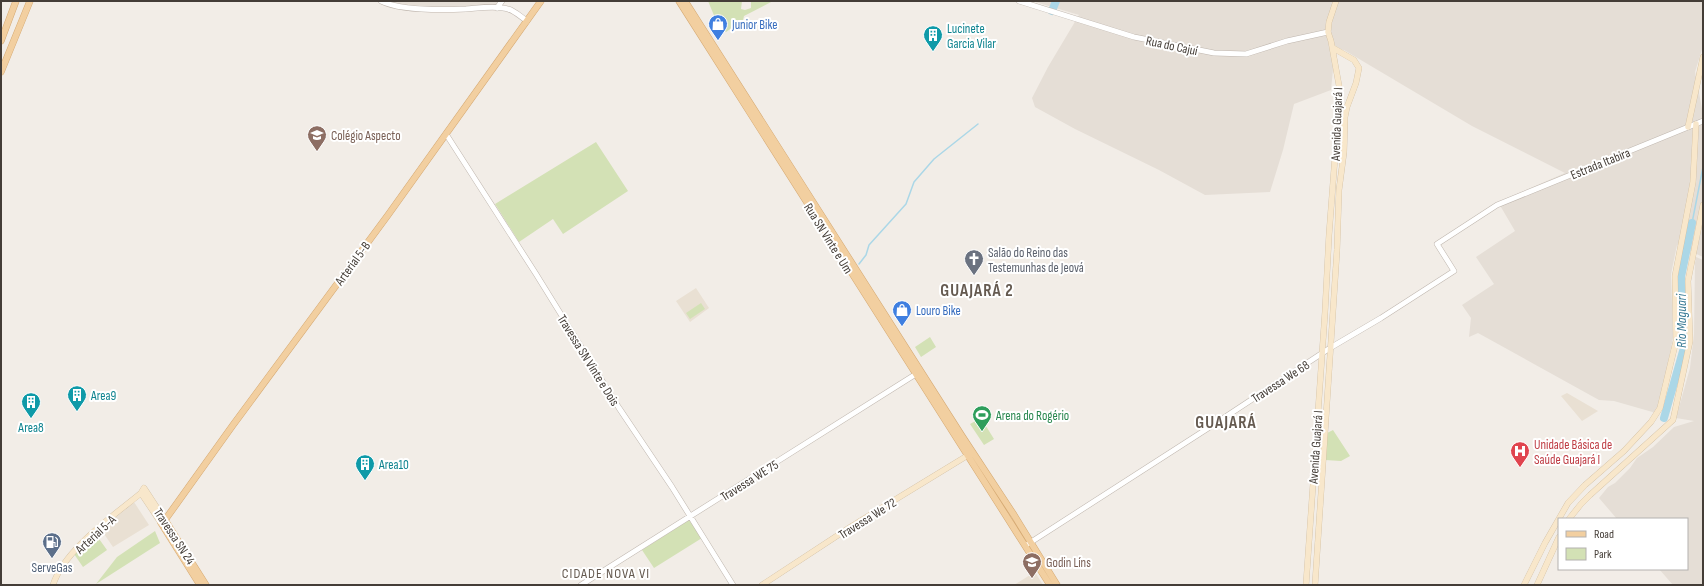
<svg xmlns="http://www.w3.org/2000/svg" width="1704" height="586" font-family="'Sofia Sans Condensed',sans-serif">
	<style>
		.residential { fill: #e5ded6 }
		.education { fill: #e9e0d3 }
		.green { fill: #d3e1b5 }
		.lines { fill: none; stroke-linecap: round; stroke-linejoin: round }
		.stream { stroke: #abd7e7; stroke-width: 1.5 }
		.river { stroke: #abd7e7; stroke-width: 8 }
		.tertiary-casing { stroke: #bfb6ae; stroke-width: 6 }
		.secondary-casing { stroke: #ccb99c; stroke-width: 6 }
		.primary-casing { stroke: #d5a972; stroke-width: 7 }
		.tertiary { stroke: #fff; stroke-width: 5 }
		.secondary { stroke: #f8e7cb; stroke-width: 5.5 }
		.primary { stroke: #f2cfa0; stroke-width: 6 }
		.labels { text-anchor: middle; stroke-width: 4; stroke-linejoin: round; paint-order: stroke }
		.shop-label { font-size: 13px; fill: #366cbe; stroke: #fff; text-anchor: start }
		.culture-label { font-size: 13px; fill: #0d838f; stroke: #fff; text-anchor: start }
		.street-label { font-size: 13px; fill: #443d37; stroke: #fff }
		.education-label { font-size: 13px; fill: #785e54; stroke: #fff; text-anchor: start }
		.worship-label { font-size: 13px; fill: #5b616d; stroke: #fff; text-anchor: start }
		.leisure-label { font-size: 13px; fill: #27864d; stroke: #fff; text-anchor: start }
		.health-label { font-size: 13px; fill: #be3a42; stroke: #fff; text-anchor: start }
		.service-label { font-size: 13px; fill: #4e5e75; stroke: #fff }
		.water-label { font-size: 14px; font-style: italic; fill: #397a94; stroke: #fff }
		.neighbourhood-label { font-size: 14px; letter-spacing: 1px; fill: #655a50; stroke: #fff }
		.district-label { font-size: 17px; font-weight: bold; letter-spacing: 1px; fill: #655a50; stroke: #fff }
	</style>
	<rect width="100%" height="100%" fill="#f2ede7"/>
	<path class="residential" d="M385,1h117l-5,7 -56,2 -45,-4z
		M1032,1h671v45l-8,26 8,42v143l-26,-12 -6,29 2,64 -12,60 -5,15 -42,-12 -15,-1 -121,-67 -9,4 2,-19 -9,-13 32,-21 -18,-27 39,-26 -17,-29 67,-29 -93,-47 -128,-76 -9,-1 -4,41 -37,14 -11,46 -13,42 -65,3 -46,-25 -84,-41 -40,-22 -3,-9 16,-31 31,-52z
		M1696,257l7,3v325h-30l-14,-16h28v-50h-70l-18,-21 9,-11 7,-4 15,-15 7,-10 16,-11 21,-20 20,-6 -18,-3 14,-50 4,-34 1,-71z"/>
	<path class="education" d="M696,288l13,20 -19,14 -14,-21z
		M1567,393l31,18 -16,10 -21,-25z
		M134,502l15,23 -36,22 -13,-19z
		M1035,572l8,13h-29z"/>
	<path class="green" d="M708,1h34l-1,8 4,1 6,-2v-7h22l-29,15 -1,4 -17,12 -8,-7z
		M596,142l32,49 -65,43 -10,-15 -34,23 -24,-38z
		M701,303l4,6 -15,10 -4,-6z
		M930,337l6,10 -15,10 -6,-10z
		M981,418l13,21 -10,6 -14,-21z
		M1333,430l17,26 -9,5 -16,-1 2,-27z
		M689,520l13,18 -48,30 -12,-18z
		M155,531l5,12 -64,41 21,-27z
		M97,536l10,14 -24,17 -9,-13z"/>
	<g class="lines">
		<path class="stream" d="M1703,102v13
			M1692,223l11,-56
			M859,264l7,-9 3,-10 37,-41 8,-22 20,-23 44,-35"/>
		<path class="river" d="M1052,11l4,-10
			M1664,418l21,-74 -4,-67 11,-54"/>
		<defs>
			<path id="tertiary" d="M381,1c20,10 62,9 85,8 13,-1 30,-4 42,0 7,2 13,8 19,12
				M1019,1l115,36 80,16 32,1 41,-13 41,-9
				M497,8l5,-7
				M446,134l90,140 83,134 53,79 61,98
				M1028,544l185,-119 117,-77 51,-30 73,-47 -17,-27 60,-39 206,-84
				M581,585l335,-211"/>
			<path id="secondary" d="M1688,127l15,-70
				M141,493l20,30
				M1569,519l12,-15 9,-9 83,-75 17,-79 -2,-60 15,-76
				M53,585c11,-35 60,-69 88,-92l3,-5 21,32
				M762,585l90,-59 118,-72
				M1306,585l19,-273 4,-77 11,-144 -9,-50 -3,-9 1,-10 7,-21
				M1315,585l22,-335 2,-60 5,-38 1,-35 2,-10 9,-24 3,-15 -5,-8 -21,-12
				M1524,585l21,-42 23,-40 17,-18 39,-34 27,-29 9,-14 16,-67 -1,-65 18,-94 3,-58
				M1537,585l22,-48"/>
			<path id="primary" d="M679,1l371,584
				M685,1l277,435 52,79 43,70
				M1,41l15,-40
				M1,72l29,-71
				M165,520l41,65
				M200,585l-39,-62 4,-3 68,-95 155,-210 153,-214"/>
		</defs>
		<use href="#tertiary" class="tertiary-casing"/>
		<use href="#secondary" class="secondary-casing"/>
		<use href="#primary" class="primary-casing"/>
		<use href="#tertiary" class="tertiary"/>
		<use href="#secondary" class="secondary"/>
		<use href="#primary" class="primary"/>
	</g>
	<defs>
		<symbol id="shop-pin" viewBox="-11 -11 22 30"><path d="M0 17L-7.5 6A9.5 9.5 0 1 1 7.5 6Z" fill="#3f7fe0" stroke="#fff"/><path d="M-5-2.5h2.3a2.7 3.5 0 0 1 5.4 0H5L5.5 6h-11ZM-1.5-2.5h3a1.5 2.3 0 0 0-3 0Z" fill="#fff"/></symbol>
		<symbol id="building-pin" viewBox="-11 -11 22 30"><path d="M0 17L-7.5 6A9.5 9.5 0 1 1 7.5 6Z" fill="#0f9aa8" stroke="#fff"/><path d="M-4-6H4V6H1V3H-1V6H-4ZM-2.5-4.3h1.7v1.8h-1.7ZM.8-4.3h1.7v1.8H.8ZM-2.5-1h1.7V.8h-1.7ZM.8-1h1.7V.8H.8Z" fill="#fff"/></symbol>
		<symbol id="school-pin" viewBox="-11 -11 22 30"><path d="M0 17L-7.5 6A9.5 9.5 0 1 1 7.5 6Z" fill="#8d6e63" stroke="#fff"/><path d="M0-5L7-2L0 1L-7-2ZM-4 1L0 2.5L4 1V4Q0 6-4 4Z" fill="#fff"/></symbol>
		<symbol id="church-pin" viewBox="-11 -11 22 30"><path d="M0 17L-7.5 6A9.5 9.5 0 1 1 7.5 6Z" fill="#6b7280" stroke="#fff"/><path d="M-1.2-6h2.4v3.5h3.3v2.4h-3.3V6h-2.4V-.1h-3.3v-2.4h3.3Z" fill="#fff"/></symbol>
		<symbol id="stadium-pin" viewBox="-11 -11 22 30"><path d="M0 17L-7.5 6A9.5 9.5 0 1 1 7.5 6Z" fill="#2e9e5b" stroke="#fff"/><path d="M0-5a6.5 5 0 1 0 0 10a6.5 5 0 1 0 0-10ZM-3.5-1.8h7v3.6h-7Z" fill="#fff"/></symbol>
		<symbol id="hospital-pin" viewBox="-11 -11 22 30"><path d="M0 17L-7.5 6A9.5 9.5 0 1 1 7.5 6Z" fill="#e0444e" stroke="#fff"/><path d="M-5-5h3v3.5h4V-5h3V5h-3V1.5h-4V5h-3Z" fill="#fff"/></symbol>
		<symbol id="fuel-pin" viewBox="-11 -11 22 30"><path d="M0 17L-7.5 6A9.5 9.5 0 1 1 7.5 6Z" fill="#5c6f8a" stroke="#fff"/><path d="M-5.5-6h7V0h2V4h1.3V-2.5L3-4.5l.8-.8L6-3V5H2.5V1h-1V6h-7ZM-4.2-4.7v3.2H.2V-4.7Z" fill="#fff"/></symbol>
	</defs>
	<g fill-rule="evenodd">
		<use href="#shop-pin" x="707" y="13" width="22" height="30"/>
		<use href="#building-pin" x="922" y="24" width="22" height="30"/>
		<use href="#school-pin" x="306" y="124" width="22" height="30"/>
		<use href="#church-pin" x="963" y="248" width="22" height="30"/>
		<use href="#shop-pin" x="891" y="299" width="22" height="30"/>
		<use href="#building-pin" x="66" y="384" width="22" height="30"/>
		<use href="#building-pin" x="20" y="391" width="22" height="30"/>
		<use href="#stadium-pin" x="971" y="404" width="22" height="30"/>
		<use href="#hospital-pin" x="1509" y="440" width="22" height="30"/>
		<use href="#building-pin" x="354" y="453" width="22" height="30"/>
		<use href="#fuel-pin" x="41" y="531" width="22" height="30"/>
		<use href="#school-pin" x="1021" y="551" width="22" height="30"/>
	</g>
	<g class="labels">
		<g class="shop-label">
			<text x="732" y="29">Junior Bike</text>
			<text x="916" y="315">Louro Bike</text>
		</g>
		<g class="culture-label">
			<text x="947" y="33">Lucinete<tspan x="947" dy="15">Garcia Vilar</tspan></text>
			<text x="91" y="400">Area9</text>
			<text x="31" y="432" text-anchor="middle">Area8</text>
			<text x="379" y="469">Area10</text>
		</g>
		<g class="street-label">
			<text transform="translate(1172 45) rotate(12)" y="5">Rua do Cajuí</text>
			<text transform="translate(1336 124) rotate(-88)" y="5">Avenida Guajará I</text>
			<text transform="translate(1600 163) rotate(-22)" y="5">Estrada Itabira</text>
			<text transform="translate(829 238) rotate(58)" y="5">Rua SN Vinte e Um</text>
			<text transform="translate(352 263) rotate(-54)" y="5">Arterial 5-B</text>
			<text transform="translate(589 360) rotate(58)" y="5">Travessa SN Vinte e Dois</text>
			<text transform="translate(1280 381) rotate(-33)" y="5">Travessa We 68</text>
			<text transform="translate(1315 447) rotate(-86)" y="5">Avenida Guajará I</text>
			<text transform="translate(749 480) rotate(-32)" y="5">Travessa WE 75</text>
			<text transform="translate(867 518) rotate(-32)" y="5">Travessa We 72</text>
			<text transform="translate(95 534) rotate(-43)" y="5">Arterial 5-A</text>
			<text transform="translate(175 536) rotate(57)" y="5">Travessa SN 24</text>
		</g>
		<g class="education-label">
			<text x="331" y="140">Colégio Aspecto</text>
			<text x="1046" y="567">Godin Líns</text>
		</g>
		<g class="worship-label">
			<text x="988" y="257">Salão do Reino das<tspan x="988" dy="15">Testemunhas de Jeová</tspan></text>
		</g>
		<g class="leisure-label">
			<text x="996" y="420">Arena do Rogério</text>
		</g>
		<g class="health-label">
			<text x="1534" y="449">Unidade Básica de<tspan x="1534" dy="15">Saúde Guajará I</tspan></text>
		</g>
		<g class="service-label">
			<text x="52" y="572">ServeGas</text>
		</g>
		<g class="water-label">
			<text transform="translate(1681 321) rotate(-90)" y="5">Rio Maguari</text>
		</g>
		<g class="neighbourhood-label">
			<text x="606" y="578">CIDADE NOVA VI</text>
		</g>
		<g class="district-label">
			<text x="977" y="296">GUAJARÁ 2</text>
			<text x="1226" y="428">GUAJARÁ</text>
		</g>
	</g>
	<rect width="1704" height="586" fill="none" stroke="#443d37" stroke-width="4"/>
	<rect x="1558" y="518" width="130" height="52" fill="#ffffff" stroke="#b4b1af"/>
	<rect x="1566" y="531" width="20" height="6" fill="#f2cfa0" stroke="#b4b1af"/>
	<text x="1594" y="538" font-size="12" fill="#443d37">Road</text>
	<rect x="1566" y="548" width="20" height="12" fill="#d3e1b5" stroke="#b4b1af"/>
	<text x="1594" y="558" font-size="12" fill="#443d37">Park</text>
</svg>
